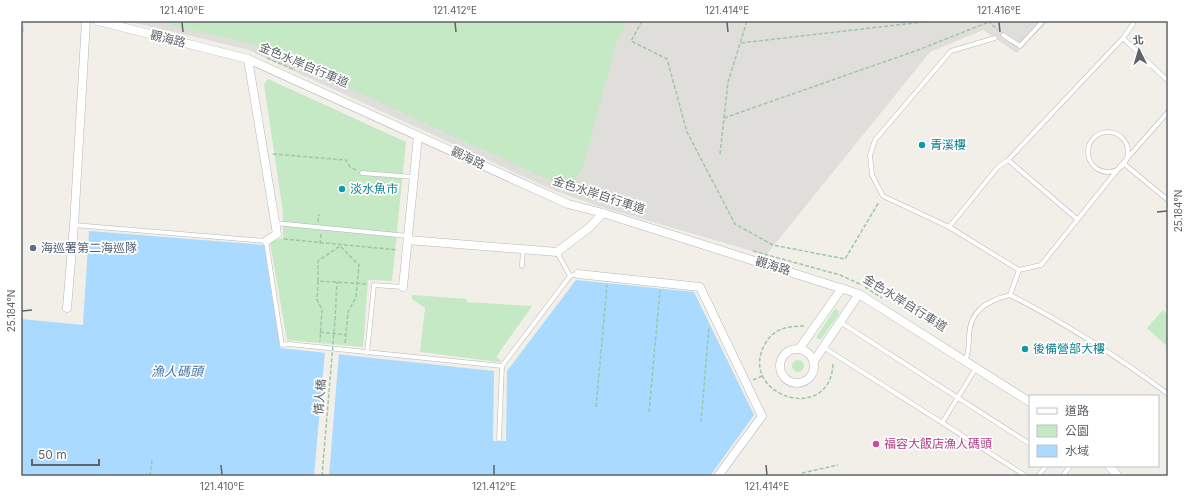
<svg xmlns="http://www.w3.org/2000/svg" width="1189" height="497" font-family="Inter,'Noto Sans TC',sans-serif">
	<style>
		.industrial { fill: #e0deda }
		.green { fill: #c5e8c5 }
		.water { fill: #aadaff }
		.pier { fill: #f1efe8 }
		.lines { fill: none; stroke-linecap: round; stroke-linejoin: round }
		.service-casing { stroke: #b5b8bc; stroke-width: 5 }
		.minor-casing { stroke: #b5b8bc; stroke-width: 9 }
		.path { stroke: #9cc7a9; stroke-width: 1.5; stroke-dasharray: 4 2; stroke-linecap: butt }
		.service { stroke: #fff; stroke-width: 4 }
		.minor { stroke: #fff; stroke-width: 8 }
		.path-bridge { stroke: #9cc7a9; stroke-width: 1.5; stroke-dasharray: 4 2; stroke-linecap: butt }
		.ticks { fill: none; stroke: #5f6368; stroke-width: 1.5 }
		.culture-dot { fill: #0f9aa8; stroke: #fff; stroke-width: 1.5 }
		.service-dot { fill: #5c6f8a; stroke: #fff; stroke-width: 1.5 }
		.hotel-dot { fill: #d1479c; stroke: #fff; stroke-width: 1.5 }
		.labels { text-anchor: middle; stroke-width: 3.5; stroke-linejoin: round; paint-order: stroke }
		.street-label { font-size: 12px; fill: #5f6368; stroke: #fff }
		.culture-label { font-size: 12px; fill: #0d838f; stroke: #fff; text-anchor: start }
		.service-label { font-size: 12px; fill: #4e5e75; stroke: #fff; text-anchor: start }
		.hotel-label { font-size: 12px; fill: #b23c85; stroke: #fff; text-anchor: start }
		.water-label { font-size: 13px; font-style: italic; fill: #4174aa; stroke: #fff }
		.neatline { fill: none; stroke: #5f6368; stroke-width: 1.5 }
		.ticks-label { font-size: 10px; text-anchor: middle; fill: #5f6368 }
	</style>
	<rect width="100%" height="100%" fill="#f1efe8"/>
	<path class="industrial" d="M127,21h921l-31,32 -34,-23 -53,22 -164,203 -168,-49 -43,-15 -309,-142z"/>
	<path class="green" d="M153,21h475l-11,19 -34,127 -14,22 -316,-145z
		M268,79l138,63 -14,139 -24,-1 -5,67 -76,-7 -17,-98 13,-4v-26l-19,-128z
		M412,295l55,4v3l65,4 -36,51 6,4 -3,1 -79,-10 5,-44 -13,-9z
		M838,309l1,5 -18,25h-4v-3l17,-26z
		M1163,310l5,5v32l-21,-19z
		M792 366a6 6 0 1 1 12 0a6 6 0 1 1-12 0Z"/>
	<path class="water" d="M89,231l175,14 16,103 214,23 -1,70h13l1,-70 69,-91 118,12 60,123 -44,61h-689v-157l62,6z"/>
	<path class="pier" d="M325,351l14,1 -10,124h-15z"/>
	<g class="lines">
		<defs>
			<path id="service" d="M21,31l1,-10
				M1003,35l17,11 23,-25
				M995,38l-44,13 -76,89 -5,15 2,20 11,21 66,31 70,43
				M1123,38l45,43
				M1168,112l-45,51 45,37
				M1088 152a20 20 0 1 1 40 0a20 20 0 1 1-40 0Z
				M1008,160l69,59
				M362,173l52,4
				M275,223l133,13
				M74,225l192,16 16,104 7,-1 213,22
				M949,227l49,-60 10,-7 115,-122 10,-14
				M557,252l13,24
				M522,266l1,-16
				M1010,295l9,-25 22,-5 82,-102
				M840,322l190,122
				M823,347l203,129
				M367,353l7,-68 29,2
				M965,361c4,-8 4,-17 4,-25 1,-26 18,-35 41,-41 55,28 108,62 158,99
				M942,423l34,-55
				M499,439l3,-73 68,-90 8,-2
				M1038,476l8,-10
				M1063,476l7,-10"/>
			<path id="minor" d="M98,21l150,38 320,145 35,9 256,81 171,108
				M248,59l29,175 -11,7
				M408,240l149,12 33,-25 13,-14
				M578,274l122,13 62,129 -44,60
				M403,287l15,-151
				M67,308l7,-83 12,-204
				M799,349l43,-61
				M780 366a17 17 0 1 1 34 0a17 17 0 1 1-34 0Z
				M814,361l45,-67
				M1109,466l9,10"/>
		</defs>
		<use href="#service" class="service-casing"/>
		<use href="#minor" class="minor-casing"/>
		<path class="path" d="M642,21l-11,20 36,18 20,73 48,92 38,21 72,14 34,-57
			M988,21l10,9
			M741,43l190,-22
			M267,58l28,12
			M724,118l194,-68 71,-28
			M273,154l73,6 4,7 6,3
			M720,154l8,-72 19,-61
			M318,222l1,-8
			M284,239l114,11
			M320,244l1,-10
			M753,251l87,24 22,10
			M318,281l-1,19 5,9 -2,32
			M865,287l17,11
			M335,320l2,-38
			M804,326c-17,0 -31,3 -39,18 -29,51 67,83 68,18
			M320,332l26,3
			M345,343l3,-31 8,-15 3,-32 -19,-19 -22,15v20c16,1 33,2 50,3
			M753,380l9,-4
			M596,407l11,-122
			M649,412l11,-122
			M701,422l8,-95
			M802,473l36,-8
			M150,476l2,-16"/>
		<use href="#service" class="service"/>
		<use href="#minor" class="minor"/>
		<path class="path-bridge" d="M322,476l13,-156"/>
	</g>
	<path class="ticks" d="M182,22l1,10M455,22l1,10M727,22l1,10M999,22l1,10M1157,212l10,-1M22,311l10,-1M221,465l1,10M494,465v10M766,465l1,10"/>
	<g class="culture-dot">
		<circle cx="922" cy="145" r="4"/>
		<circle cx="342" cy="189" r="4"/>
		<circle cx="1025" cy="349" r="4"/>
	</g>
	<circle class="service-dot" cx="33" cy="248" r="4"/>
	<circle class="hotel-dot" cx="876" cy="444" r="4"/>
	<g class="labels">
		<g class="street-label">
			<text transform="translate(168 39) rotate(14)" y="4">觀海路</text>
			<text transform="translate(304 65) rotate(23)" y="4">金色水岸自行車道</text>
			<text transform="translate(468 158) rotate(25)" y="4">觀海路</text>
			<text transform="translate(599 195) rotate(18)" y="4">金色水岸自行車道</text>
			<text transform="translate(773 266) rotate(17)" y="4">觀海路</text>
			<text transform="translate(905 303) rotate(32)" y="4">金色水岸自行車道</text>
			<text transform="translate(320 397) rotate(-85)" y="4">情人橋</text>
		</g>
		<g class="culture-label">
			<text x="930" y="149">青溪樓</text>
			<text x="350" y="193">淡水魚市</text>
			<text x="1033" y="353">後備營部大樓</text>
		</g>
		<g class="service-label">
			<text x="41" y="252">海巡署第二海巡隊</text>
		</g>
		<g class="hotel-label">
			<text x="884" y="448">福容大飯店漁人碼頭</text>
		</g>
		<g class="water-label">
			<text x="177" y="376">漁人碼頭</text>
		</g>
	</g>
	<rect width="1189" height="497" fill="none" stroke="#ffffff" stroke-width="44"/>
	<rect x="1029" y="395" width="130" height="72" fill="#ffffff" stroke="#bfc1c3"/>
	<rect x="1037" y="408" width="20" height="6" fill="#ffffff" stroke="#bfc1c3"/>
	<text x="1065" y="415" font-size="12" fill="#5f6368">道路</text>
	<rect x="1037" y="425" width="20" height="12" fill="#c5e8c5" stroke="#bfc1c3"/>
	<text x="1065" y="435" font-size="12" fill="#5f6368">公園</text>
	<rect x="1037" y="445" width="20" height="12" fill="#aadaff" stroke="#bfc1c3"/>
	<text x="1065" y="455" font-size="12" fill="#5f6368">水域</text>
	<g transform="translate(1139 50) rotate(355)" stroke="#ffffff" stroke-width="3" paint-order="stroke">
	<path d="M0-3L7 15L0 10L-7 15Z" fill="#5f6368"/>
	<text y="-6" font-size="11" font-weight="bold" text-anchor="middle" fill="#5f6368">北</text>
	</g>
	<path d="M32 459v6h67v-6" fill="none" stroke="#5f6368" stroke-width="2"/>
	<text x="38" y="459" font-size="12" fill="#5f6368" stroke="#ffffff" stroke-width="3" paint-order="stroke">50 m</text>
	<rect x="22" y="22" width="1145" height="453" class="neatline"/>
	<g class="ticks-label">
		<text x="182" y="14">121.410°E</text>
		<text x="455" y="14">121.412°E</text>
		<text x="727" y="14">121.414°E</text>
		<text x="999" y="14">121.416°E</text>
		<text transform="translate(1178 211) rotate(-90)" y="4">25.184°N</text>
		<text transform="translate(11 311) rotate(-90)" y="4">25.184°N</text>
		<text x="222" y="490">121.410°E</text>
		<text x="494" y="490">121.412°E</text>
		<text x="767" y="490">121.414°E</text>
	</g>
</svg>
